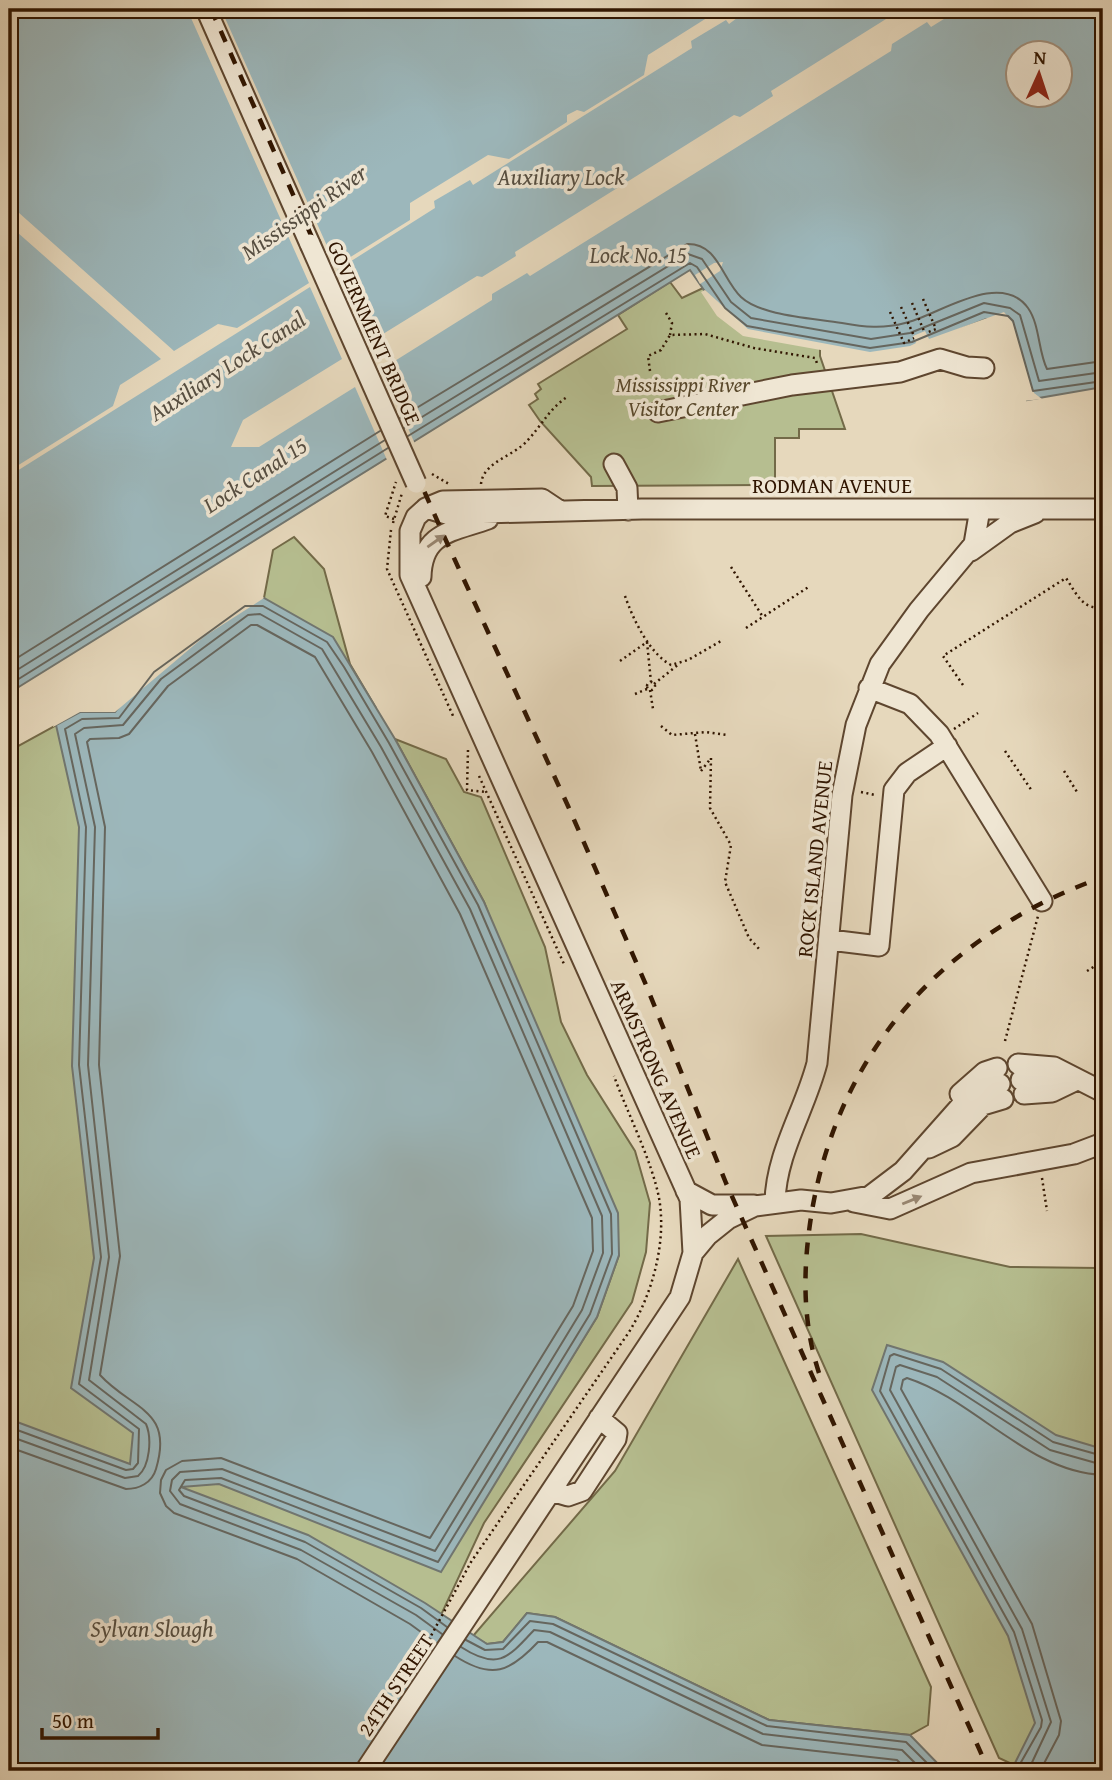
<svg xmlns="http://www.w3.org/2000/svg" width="1112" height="1780" font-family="'Gentium Book Plus',serif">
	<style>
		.green { fill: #b6be90; stroke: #736a48; stroke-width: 2 }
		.water { fill: #9cb7bb; stroke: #717670; stroke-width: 2; fill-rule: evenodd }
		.pier { fill: #e6d8bc }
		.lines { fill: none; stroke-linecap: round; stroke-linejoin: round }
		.shore { stroke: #66665e; stroke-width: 2 }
		.minor-casing { stroke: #5e462f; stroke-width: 23 }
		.path { stroke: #301500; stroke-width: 2.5; stroke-dasharray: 2 3.5; stroke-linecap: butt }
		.minor { stroke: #efe6d3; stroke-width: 19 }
		.rail { stroke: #301500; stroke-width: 4.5; stroke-dasharray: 12 12; stroke-linecap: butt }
		.minor-bridge-casing { stroke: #5e462f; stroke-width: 23; stroke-linecap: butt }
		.minor-bridge { stroke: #efe6d3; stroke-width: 19 }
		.oneway { fill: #998874 }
		.labels { text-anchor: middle; stroke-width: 7; stroke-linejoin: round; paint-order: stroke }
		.street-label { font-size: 21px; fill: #301500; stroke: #efe6d3 }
		.park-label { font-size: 21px; font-style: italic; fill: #58482b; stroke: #efe6d3 }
		.water-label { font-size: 23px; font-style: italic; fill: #564e41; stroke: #efe6d3 }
	</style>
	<rect width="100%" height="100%" fill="#e6d8bc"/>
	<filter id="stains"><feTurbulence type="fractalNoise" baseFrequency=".00286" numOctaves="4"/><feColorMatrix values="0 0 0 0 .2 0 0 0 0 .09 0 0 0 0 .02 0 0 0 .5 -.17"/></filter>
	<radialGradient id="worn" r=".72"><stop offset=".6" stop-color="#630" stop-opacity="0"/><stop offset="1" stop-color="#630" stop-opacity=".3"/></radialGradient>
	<path class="green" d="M670,282l12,16 21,-10 17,25 100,33v10l25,73h-46v9h-24v47l-183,1 -1,-9 -51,-56 -11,-16 9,-6 -3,-5 6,-5 -3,-5 89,-55 -9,-14z
		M294,537l30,32 26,95 26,44 -112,-110 9,-48z
		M80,712l404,786 113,-181 22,-62 -135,-353 -89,-163 51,20 18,33 17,5 64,150 16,75 26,53 48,76 15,52 -4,49 -14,50 -148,221 -43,92 -432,-151v-713z
		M1103,1204v549l-89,12 -15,-7 -233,-522 95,-2 149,33 88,1z
		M738,1259l193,428 -3,38 -18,10 -141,-15 -214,-103 -28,-4 -24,29 -16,2 -14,-8 142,-165z"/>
	<path class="water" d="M9,9h1094v378l-76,13 -20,-77 -21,-4 -72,29 -43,7 -127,-22 -24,-20 -30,-43 -681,423zM1018,52h42v42h-42z
		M243,598h21l69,39 62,102 89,163 134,311 1,42 -22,62 -156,255 -222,-88 -38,3 127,48 117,68 62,41 16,-2 24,-29 28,4 214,103 141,15 35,36h-936v-352l121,45 3,-31 -62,-45 23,-130 -22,-192 7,-239 -23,-102 24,-13h35l34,-45z
		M887,1345l56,17 113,73 47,14v322h-105l16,-6 21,-42 -27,-87 -136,-246z"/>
	<path class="pier" d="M187,9h34l115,257 74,-46v-17l78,-48 21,4 58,-37v-7l10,-5 7,2 60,-37 4,-20 73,-46h28l-20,15 -3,-4 -35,21 1,7 -219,137 -3,-5 -36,21 1,7 -98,62 33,72 107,-66 5,1 34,-21 -1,-4 219,-137 6,2 33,-21 -2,-5 131,-82h58l-29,18 -4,-5 -35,22 -1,7 -361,225 -3,-3 -35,21v6l-110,69 33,75 -254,158 226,-142 -32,-73 -96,60h-28l12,-27 99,-61 -32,-72 -301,189v-5l104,-65 7,-21 41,-26 -152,-134v-21l165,147 44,-27 19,4 72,-45z
		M723,262l-3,9 -20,13 -5,-9 19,-12z
		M705,290l43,39 122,23 40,-6 6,-3 -3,-7 12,-5 4,8 75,-27 9,11 21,70 8,6 -19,2 -19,-75 -18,-4 -71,30 -44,7 -128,-23 -26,-20 -16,-24z
		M261,595l3,3 -59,38 -90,76h-35l-27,15 1,-5 25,-13 34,-1 34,-43 94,-70z"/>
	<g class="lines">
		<path class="shore" d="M400,418l287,-174c31,-1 35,35 54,53 20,19 72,21 101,26 22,4 41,6 63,0 32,-7 95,-54 123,-15 12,17 10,43 19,61l56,-8
			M404,428l284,-174 14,5 29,43 20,16 120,21 39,-6 74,-30 26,5 10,7 19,66 64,-9
			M408,436l282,-173 7,4 28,41 22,18 123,22 42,-6 72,-30 24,4 5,5 20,70 70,-10
			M9,663l371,-232
			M9,675l376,-235
			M9,685l379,-237
			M9,1427l117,43 7,-1 5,-6 1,-34 -60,-45 22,-127 -22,-192 7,-238 -21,-98 17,-10 37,-1 35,-46 91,-66h18l64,36 17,25 45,76 89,162 133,309 1,40 -22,60 -152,248 -217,-84 -36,2 -6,10 5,6 121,46 116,66 26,19
			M9,1436l116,42 13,-2c12,-10 14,-38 8,-52l-57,-44 20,-123 -21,-192 7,-238 -20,-93 9,-6 39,-3 38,-46 87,-64 12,-1 62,35 59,98 89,162 132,307 1,37 -21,57 -147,241 -213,-82 -42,3 -8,8 -2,11 10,13 121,46 115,65 26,19
			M9,1447l117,42c13,0 26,-6 30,-20 18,-60 -24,-59 -56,-94l20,-119 -21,-191 6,-238 -18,-85 3,-3 29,-1 10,-4 39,-48 83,-61h6l58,32 57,95 88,162 132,304 1,33 -20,55 -143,232 -209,-80 -39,3 -16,9 -5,10 -1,13 6,13 8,7 123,46 113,65 26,19
			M466,1640l19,10 18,-1 27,-28 23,3 214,102 139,16 29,29
			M461,1647c37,24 47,11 73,-17l16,2 213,102 139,16 21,21
			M455,1656c37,24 55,16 83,-14h9l215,103 135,15 11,11
			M1016,1771l25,-44 1,-7 -28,-88 -134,-241 10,-35 4,-2 47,15 112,73 50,14
			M1028,1771l23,-49 -29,-93 -132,-239 6,-23 4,-2 37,12 113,73 53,15
			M1040,1771l19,-36 2,-14 -29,-97 -131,-235 2,-9 4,-2c68,22 121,94 196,97"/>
		<defs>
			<path id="minor" d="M206,9l104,235
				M658,412l134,-27 108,-13 40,-13 27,8 17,1
				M614,464l13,24 1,22
				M426,508l20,6 196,-5h461
				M971,551l39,-28 25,-10
				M421,577c1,-45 31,-45 67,-58
				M869,688l41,16 29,30 103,167
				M830,940l49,6 15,-156 13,-17 40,-27
				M1018,1064l36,3 49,25
				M1021,1080h34
				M960,1094l25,-22 12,-4
				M1024,1094l28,-2 25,-12
				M929,1148l23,-11 31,-32 20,-6
				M686,1191l26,14h42
				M775,1202c1,-49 30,-92 42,-139l25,-268 14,-70 24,-61 39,-54 55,-66 6,-35
				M854,1202l36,7 81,-36 103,-19 29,-11
				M693,1253l15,-18 20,-16 27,-13 46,-6 30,3 39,-7 33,-25 71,-80 26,-7
				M551,1491l17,5 14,-5 34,-52 1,-6 -18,-15
				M365,1771l315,-474 13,-44 -3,-54 -280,-624v-44l6,-14 10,-9 17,-7 99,-2 18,12"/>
		</defs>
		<use href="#minor" class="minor-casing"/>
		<path class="path" d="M923,299l13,30 -10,4
			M912,303l12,28
			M901,307l13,29
			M890,312l14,31 10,-5
			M666,313l6,10 -2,12
			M650,371l-2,-15 13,-6 9,-15 35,-1 49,14 61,10 3,8
			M432,474l17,10
			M481,484c2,-22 33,-28 46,-43 15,-16 22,-32 40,-44
			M394,519l-9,-3 11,-34
			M393,523l9,-30
			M391,530l-4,39 67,149
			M731,567l32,50
			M625,596c8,23 24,57 46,69l17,-5 33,-19
			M746,628l64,-42
			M620,661l27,-19 4,40
			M647 686a4 4 0 1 1 8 0a4 4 0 1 1-8 0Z
			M654,684l25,-20
			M963,685l-20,-29 123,-78c10,15 17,33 37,29
			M650,690l3,19
			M635,694l12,-5
			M661,726l11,9 34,-3 21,3
			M954,729l24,-16
			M695,734l6,37
			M468,750l-1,40 19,2
			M1005,751l27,40
			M711,758l-1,50 21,37 -6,37 24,56 11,12
			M701,771l10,-13
			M1064,771l13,21
			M479,776l85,188
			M861,792l14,3
			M1087,971l16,-10
			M1005,1041l33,-125
			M1042,1178l5,33
			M426,1645l45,-83 158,-230c23,-37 38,-90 30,-134 -7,-37 -32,-86 -45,-122"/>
		<use href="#minor" class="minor"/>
		<path class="rail" d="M211,9l237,536 120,261 78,179 80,198 263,588
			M819,1373c-18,-55 -16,-111 -6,-168 30,-162 137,-273 290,-328"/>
		<defs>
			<path id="minor-bridge" d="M310,244l106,239"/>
		</defs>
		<use href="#minor-bridge" class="minor-bridge-casing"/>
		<use href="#minor-bridge" class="minor-bridge"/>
	</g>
	<defs><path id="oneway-solid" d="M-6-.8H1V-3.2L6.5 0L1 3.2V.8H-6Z" transform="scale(1.75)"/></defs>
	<g class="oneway">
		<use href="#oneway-solid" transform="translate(436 541) rotate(-35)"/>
		<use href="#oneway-solid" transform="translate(912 1200) rotate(-22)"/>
	</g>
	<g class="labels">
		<g class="street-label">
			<text transform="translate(374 333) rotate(66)" y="7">GOVERNMENT BRIDGE</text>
			<text x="832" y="493">RODMAN AVENUE</text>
			<text transform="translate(815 859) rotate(-84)" y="7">ROCK ISLAND AVENUE</text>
			<text transform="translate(656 1069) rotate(66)" y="7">ARMSTRONG AVENUE</text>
			<text transform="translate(396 1685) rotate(-56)" y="7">24TH STREET</text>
		</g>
		<g class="park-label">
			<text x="683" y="392">Mississippi River<tspan x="683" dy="24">Visitor Center</tspan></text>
		</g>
		<g class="water-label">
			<text x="561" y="185">Auxiliary Lock</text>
			<text transform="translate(304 212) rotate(-35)" y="8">Mississippi River</text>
			<text x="638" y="263">Lock No. 15</text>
			<text transform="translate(227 366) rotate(-33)" y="8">Auxiliary Lock Canal</text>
			<text transform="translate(255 475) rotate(-33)" y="8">Lock Canal 15</text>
			<text x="152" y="1637">Sylvan Slough</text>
		</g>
	</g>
	<rect width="1112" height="1780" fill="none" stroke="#e6d8bc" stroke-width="35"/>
	<rect x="10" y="10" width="1091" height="1759" fill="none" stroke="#301500" stroke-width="3.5"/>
	<rect x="18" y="18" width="1077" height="1745" fill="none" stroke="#301500" stroke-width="2"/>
	<g transform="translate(1039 74) rotate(3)"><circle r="33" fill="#efe6d3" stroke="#a3927f" stroke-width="2"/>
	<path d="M0-5L12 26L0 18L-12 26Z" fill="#8f2418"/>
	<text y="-10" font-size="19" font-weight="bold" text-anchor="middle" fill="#301500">N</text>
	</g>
	<path d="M42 1728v10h116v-10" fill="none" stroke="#301500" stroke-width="3.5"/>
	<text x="52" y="1728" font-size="21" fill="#301500" stroke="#efe6d3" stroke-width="5" paint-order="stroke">50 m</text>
	<rect width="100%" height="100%" filter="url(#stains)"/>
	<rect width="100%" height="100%" fill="url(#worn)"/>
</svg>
